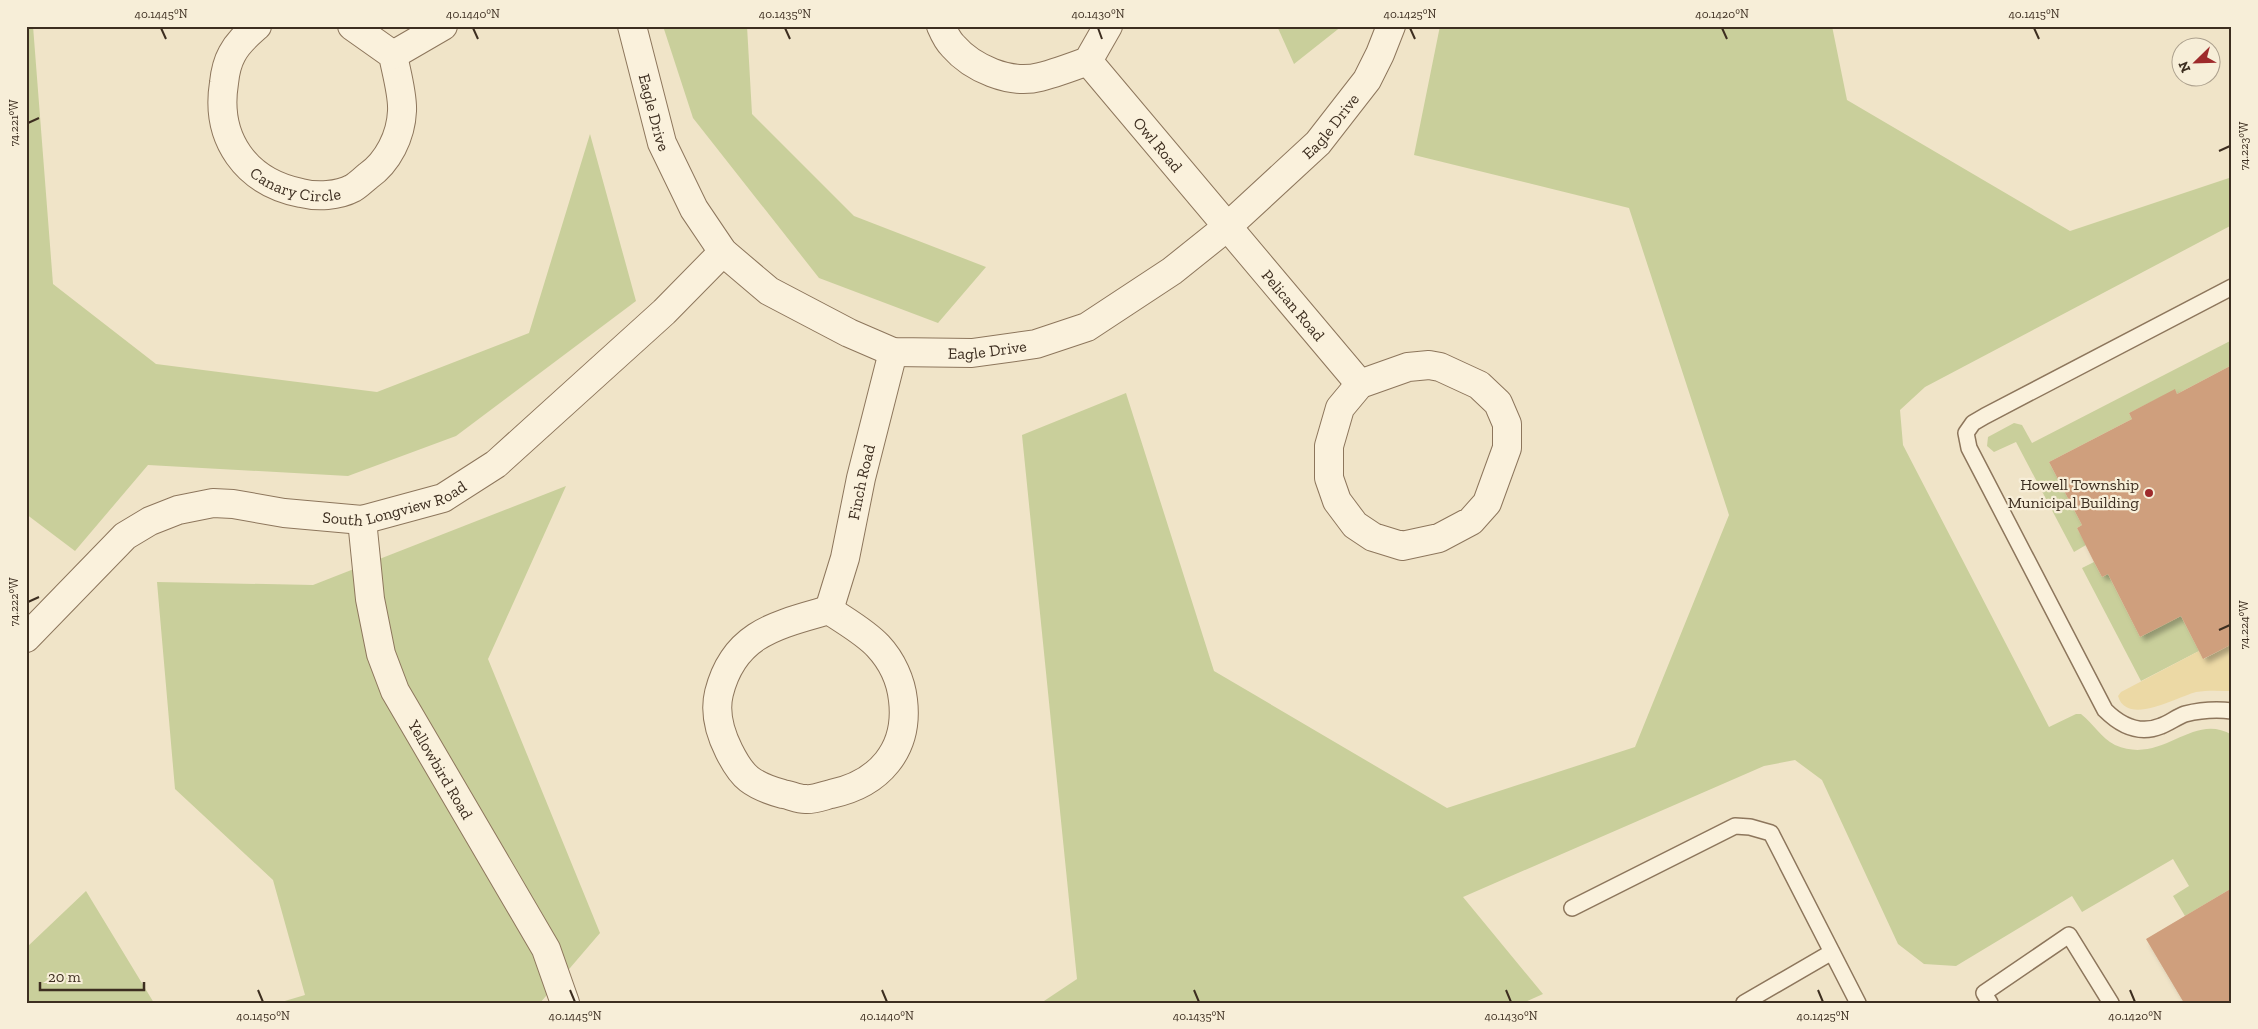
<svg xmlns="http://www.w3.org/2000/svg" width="2258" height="1029" font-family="'Zilla Slab',serif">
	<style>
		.green { fill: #c9cf9b }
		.sand { fill: #ecd9a5 }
		.building { fill: #cf9f7d; filter: url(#shadow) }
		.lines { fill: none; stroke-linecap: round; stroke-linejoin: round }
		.service-casing { stroke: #8d765c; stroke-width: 18 }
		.minor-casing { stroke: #8d765c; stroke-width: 30 }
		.service { stroke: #faf1dc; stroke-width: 15 }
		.minor { stroke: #faf1dc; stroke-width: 28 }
		.ticks { fill: none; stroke: #3d2e20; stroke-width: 2 }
		.poi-dot { fill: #9e2a2b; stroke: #f7eed8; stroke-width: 2 }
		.labels { text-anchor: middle; stroke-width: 4.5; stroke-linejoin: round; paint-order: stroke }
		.street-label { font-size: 16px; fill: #3d2e20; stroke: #f7eed8 }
		.poi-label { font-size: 16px; fill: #3d2e20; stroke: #f7eed8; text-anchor: end }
		.neatline { fill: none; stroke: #3d2e20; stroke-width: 2 }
		.ticks-label { font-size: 12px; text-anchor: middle; fill: #3d2e20 }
	</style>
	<defs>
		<filter id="shadow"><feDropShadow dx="4.5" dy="4.5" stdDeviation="2.5" flood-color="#0004"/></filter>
	</defs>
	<rect width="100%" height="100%" fill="#f0e4c8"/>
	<path class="green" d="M26,26h7l20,258 103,80 221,28 152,-59 61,-199 46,167 -180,135 -108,40 -200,-11 -73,86 -49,-37z
		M663,26h84l5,88 102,102 132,51 -48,56 -119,-45 -126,-160z
		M1277,26h65l-48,38z
		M1440,26h392l15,74 223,131 162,-54v48l-307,162 -25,23 3,35 146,282 27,-13h5c12,9 20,24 34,31 48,21 77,-34 117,-10v153l-47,28 -12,-20 16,-10 -16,-27 -91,53 -10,-16 -116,70 -32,-2 -26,-20 -76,-164 -27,-20 -31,6 -301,131 80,97 -20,9h-482l36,-24 -55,-544 104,-42 88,278 233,137 188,-61 94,-232 -100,-307 -215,-53z
		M2232,340v25l-55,29 -2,-4 -46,23 3,6 -83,43 33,63 -5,3 9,17 -12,7 -58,-110 -22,10 -7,-6 1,-9 26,-14 8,2 10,18z
		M566,486l-78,173 112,274 -60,70h-262l27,-8 -32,-115 -98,-91 -18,-207 156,3z
		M2094,562l8,15 6,-3 32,63 41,-21 18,35 -58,30 -59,-113z
		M86,891l68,112h-128v-55z"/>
	<path class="sand" d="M2232,644v47c-12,0 -24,-1 -36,1 -17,4 -69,35 -78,4l3,-4 78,-41 5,8z"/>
	<path class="building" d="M2232,365v279l-29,15 -22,-43 -41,21 -32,-63 -6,3 -8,-15 -17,-34 5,-3 -33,-63 83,-43 -3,-6 46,-24 2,5z
		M2232,888v115h-48l-38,-64z"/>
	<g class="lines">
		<defs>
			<path id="service" d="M2232,287l-247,129 -12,7 -7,10 3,15 136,262c15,15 34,25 56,16 8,-3 16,-9 24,-12 16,-4 31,-5 47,-3
				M1572,908l163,-82 15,1 21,6 87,170
				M1744,1003l88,-51
				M1990,1003l-6,-10 85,-58 42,68"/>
			<g id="minor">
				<path id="s1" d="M257,26c-9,8 -19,16 -25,28 -5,9 -7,19 -8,29 -9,56 22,99 77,110 16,4 37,3 52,-5 5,-3 10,-8 15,-12 20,-14 33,-40 34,-65 1,-16 -6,-40 -9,-56l-41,-29"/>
				<path id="s2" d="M632,26l30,117 32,66 29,43 46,39 80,42 44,19 79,1 64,-9 51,-17 85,-56 55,-44 91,-84 49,-63 13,-26 11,-28"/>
				<path d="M941,26c3,7 7,15 12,20 19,22 57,39 87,31 16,-4 32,-10 48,-16l20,-35"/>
				<path d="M393,55l50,-29"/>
				<path id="s3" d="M1088,61l272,323"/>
				<path d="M1429,365l11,2 39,18 19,18 9,21v24l-20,55 -16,18 -32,17 -37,8 -29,-9 -18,-12 -18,-24 -8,-23v-32l11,-38 20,-24 48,-17z"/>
				<path id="s4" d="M362,520l8,79 11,55 14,37 151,258 19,54"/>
				<path d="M829,610c16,11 36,22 49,36 14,15 23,35 25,54 6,50 -24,84 -72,94 -8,2 -18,6 -26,5 -7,0 -15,-4 -22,-5 -11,-3 -25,-8 -34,-15 -9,-7 -15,-18 -20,-28 -9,-18 -15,-38 -10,-58 15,-60 58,-68 110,-83z"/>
				<path id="s5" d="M829,610l16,-52 16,-80 32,-126"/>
				<path id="s6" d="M26,638l99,-102 25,-15 28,-11 35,-7 20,1 51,9 78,7 81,-22 53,-34 168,-152 59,-60"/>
			</g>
		</defs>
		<use href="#service" class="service-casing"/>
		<use href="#minor" class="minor-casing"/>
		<use href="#service" class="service"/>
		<use href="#minor" class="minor"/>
	</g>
	<path class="ticks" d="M161,28l5,11M473,28l5,11M785,28l5,11M1098,28l4,11M1410,28l5,11M1722,28l5,11M2034,28l5,11M28,123l11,-5M2219,151l11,-5M28,602l11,-5M2219,630l11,-5M258,990l5,12M570,990l5,12M882,990l5,12M1194,990l5,12M1506,990l5,12M1818,990l5,12M2130,990l5,12"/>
	<circle class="poi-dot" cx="2149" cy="493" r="5"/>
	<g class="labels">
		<g class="street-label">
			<text dy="6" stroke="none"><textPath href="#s2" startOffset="89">Eagle Drive</textPath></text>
			<text dy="6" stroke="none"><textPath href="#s2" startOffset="959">Eagle Drive</textPath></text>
			<text dy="6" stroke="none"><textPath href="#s3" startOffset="109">Owl Road</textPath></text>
			<text dy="6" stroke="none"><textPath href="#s1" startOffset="211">Canary Circle</textPath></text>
			<text dy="6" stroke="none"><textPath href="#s3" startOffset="319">Pelican Road</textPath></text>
			<text dy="6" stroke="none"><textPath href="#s2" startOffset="539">Eagle Drive</textPath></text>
			<text dy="6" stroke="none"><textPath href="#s5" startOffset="132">Finch Road</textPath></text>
			<text dy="6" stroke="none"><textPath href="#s6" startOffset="422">South Longview Road</textPath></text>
			<text dy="6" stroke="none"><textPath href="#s4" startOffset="266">Yellowbird Road</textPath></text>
		</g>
		<g class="poi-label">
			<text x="2139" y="490">Howell Township<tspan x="2139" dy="18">Municipal Building</tspan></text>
		</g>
	</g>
	<rect width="2258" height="1029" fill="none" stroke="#f7eed8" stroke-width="55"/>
	<g transform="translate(2196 62) rotate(247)"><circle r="24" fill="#f7eed8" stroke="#ada18e"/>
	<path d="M0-4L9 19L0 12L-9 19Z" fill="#9e2a2b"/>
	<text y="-8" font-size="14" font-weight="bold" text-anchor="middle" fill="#3d2e20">N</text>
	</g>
	<path d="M40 982v8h104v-8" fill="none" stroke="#3d2e20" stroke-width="2.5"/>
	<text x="48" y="982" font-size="15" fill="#3d2e20" stroke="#f7eed8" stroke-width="4" paint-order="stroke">20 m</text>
	<rect x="28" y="28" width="2202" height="974" class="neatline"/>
	<g class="ticks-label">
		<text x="161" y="18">40.1445°N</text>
		<text x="473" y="18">40.1440°N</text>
		<text x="785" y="18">40.1435°N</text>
		<text x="1098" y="18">40.1430°N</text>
		<text x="1410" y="18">40.1425°N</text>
		<text x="1722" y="18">40.1420°N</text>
		<text x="2034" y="18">40.1415°N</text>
		<text transform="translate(14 123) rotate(-90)" y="4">74.221°W</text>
		<text transform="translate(2244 146) rotate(-90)" y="4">74.223°W</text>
		<text transform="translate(14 602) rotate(-90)" y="4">74.222°W</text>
		<text transform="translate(2244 625) rotate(-90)" y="4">74.224°W</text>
		<text x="263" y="1020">40.1450°N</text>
		<text x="575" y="1020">40.1445°N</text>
		<text x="887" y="1020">40.1440°N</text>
		<text x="1199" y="1020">40.1435°N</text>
		<text x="1511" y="1020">40.1430°N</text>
		<text x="1823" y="1020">40.1425°N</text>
		<text x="2135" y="1020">40.1420°N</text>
	</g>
</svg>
